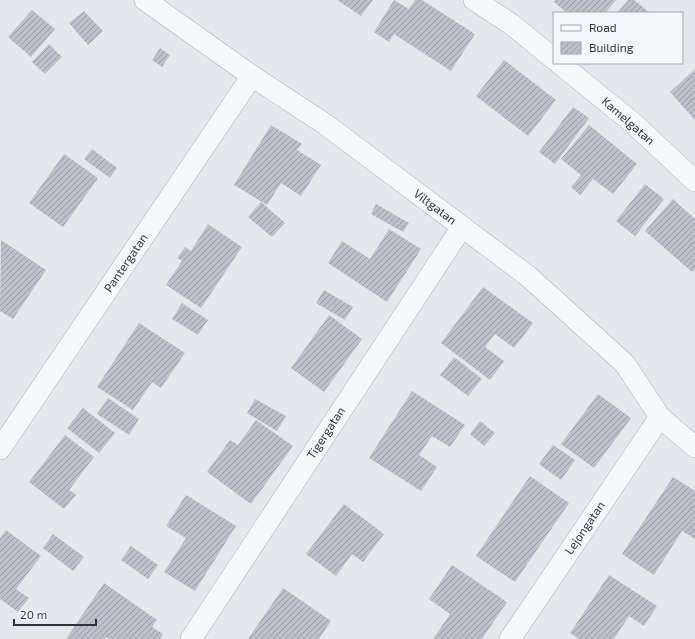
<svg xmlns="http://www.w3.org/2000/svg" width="695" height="639" font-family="'Exo 2',sans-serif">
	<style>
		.building { fill: url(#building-hatch) }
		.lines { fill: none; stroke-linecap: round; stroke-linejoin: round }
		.street-casing { stroke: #a9aeb7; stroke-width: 22 }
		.street { stroke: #f7f8fa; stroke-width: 21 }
		.labels { text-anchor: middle; stroke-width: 4; stroke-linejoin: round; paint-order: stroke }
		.street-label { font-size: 12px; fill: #2b3445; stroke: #f4f6f9 }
	</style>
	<defs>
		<pattern id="building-hatch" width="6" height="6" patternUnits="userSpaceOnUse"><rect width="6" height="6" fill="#bbc0ca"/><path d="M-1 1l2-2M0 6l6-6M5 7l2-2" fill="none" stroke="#989da6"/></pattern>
	</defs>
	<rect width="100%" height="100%" fill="#e4e7ec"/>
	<path class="building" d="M337,0h36l-12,16z
		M394,0l15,9 6,-9h7l53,34 -24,37 -57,-37 -5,8 -15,-10z
		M555,0h61l-11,13h-38l-13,-11z
		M628,0h6l16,13h-33z
		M32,10l23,19 -24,28 -23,-20z
		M84,11l19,20 -15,14 -19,-22z
		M49,44l13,13 -17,17 -13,-12z
		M160,48l10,7 -8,12 -10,-7z
		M504,60l52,40 -28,36 -52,-40z
		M695,69v51l-25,-28z
		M573,107l16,11 -34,46 -16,-12z
		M271,125l31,19 -5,6 24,15 -20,31 -20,-13 -14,22 -33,-20z
		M589,125l48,39 -24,30 -20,-15 -13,16 -9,-8 10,-12 -20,-16z
		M92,149l25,19 -7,10 -26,-19z
		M64,154l34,24 -35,49 -34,-24z
		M645,184l19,15 -29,37 -19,-15z
		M673,199l22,20v50l-3,3 -47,-41z
		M261,202l24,21 -13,14 -24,-20z
		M376,204l33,19 -6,9 -32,-18z
		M208,224l34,23 -41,61 -35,-23 16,-24 -5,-3 8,-11 6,4z
		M389,229l32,20 -34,53 -59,-39 14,-22 28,18z
		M1,240l45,30 -33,49 -13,-8z
		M483,287l50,36 -19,25 -19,-14 -10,13 19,14 -14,19 -49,-37z
		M324,290l29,17 -8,13 -29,-17z
		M182,303l26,17 -10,15 -26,-16z
		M329,315l33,24 -38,53 -33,-24z
		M139,323l46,30 -24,35 -9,-6 -19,28 -36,-23z
		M454,357l28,22 -14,17 -28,-21z
		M412,391l53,34 -15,22 -18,-11 -13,19 18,12 -16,24 -52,-33z
		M598,394l33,24 -37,50 -33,-24z
		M108,398l31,21 -10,16 -32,-21z
		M255,399l31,17 -9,15 -30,-18z
		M83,408l32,25 -16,20 -32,-25z
		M256,420l37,26 -42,58 -44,-32 23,-32 8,5z
		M480,421l15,12 -11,13 -14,-12z
		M65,435l29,22 -25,33 7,5 -12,14 -35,-27z
		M553,445l22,15 -14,20 -22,-16z
		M530,476l39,27 -54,79 -39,-26z
		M673,477l22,14v48l-13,-8 -28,44 -32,-21z
		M186,495l50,31 -41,65 -31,-19 22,-34 -20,-12z
		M344,504l40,30 -21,28 -11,-8 -16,22 -30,-22z
		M6,530l35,26 -25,33 13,9 -11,14 -18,-13v-61z
		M53,534l31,23 -11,14 -30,-23z
		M131,546l27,19 -10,14 -27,-19z
		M452,565l55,37 -25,37h-49l17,-25 -21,-15z
		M609,575l48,31 -13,20 -15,-10 -15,23h-35l-9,-6z
		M104,583l53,37 -5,7 11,7 -3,5h-50l-4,-2 -1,2h-39z
		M283,588l48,33 -12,18h-71z"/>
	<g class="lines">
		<defs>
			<path id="street" d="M145,0l107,76 73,48 203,152 97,88 35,53 35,30
				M474,0l37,24 43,35
				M559,63l74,60 62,58
				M0,449l252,-373
				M191,639l271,-412
				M510,639l150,-222"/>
		</defs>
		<use href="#street" class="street-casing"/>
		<use href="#street" class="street"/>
	</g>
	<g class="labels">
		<g class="street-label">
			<text transform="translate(628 121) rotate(41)" y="4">Kamelgatan</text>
			<text transform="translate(435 207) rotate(37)" y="4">Viltgatan</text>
			<text transform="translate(126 263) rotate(-56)" y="4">Pantergatan</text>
			<text transform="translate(326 433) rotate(-57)" y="4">Tigergatan</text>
			<text transform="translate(585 528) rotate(-56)" y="4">Lejongatan</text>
		</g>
	</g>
	<rect x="553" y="12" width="130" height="52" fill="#f4f6f9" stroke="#a4a8b1"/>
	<rect x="561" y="25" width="20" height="6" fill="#f7f8fa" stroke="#a4a8b1"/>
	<text x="589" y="32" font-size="12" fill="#2b3445">Road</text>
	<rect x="561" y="42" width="20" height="12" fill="url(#building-hatch)" stroke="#a4a8b1"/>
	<text x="589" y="52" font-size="12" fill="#2b3445">Building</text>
	<path d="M14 619v6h82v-6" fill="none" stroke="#2b3445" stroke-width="2"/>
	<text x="20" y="619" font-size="12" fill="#2b3445" stroke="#f4f6f9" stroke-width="3" paint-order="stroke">20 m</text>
</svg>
